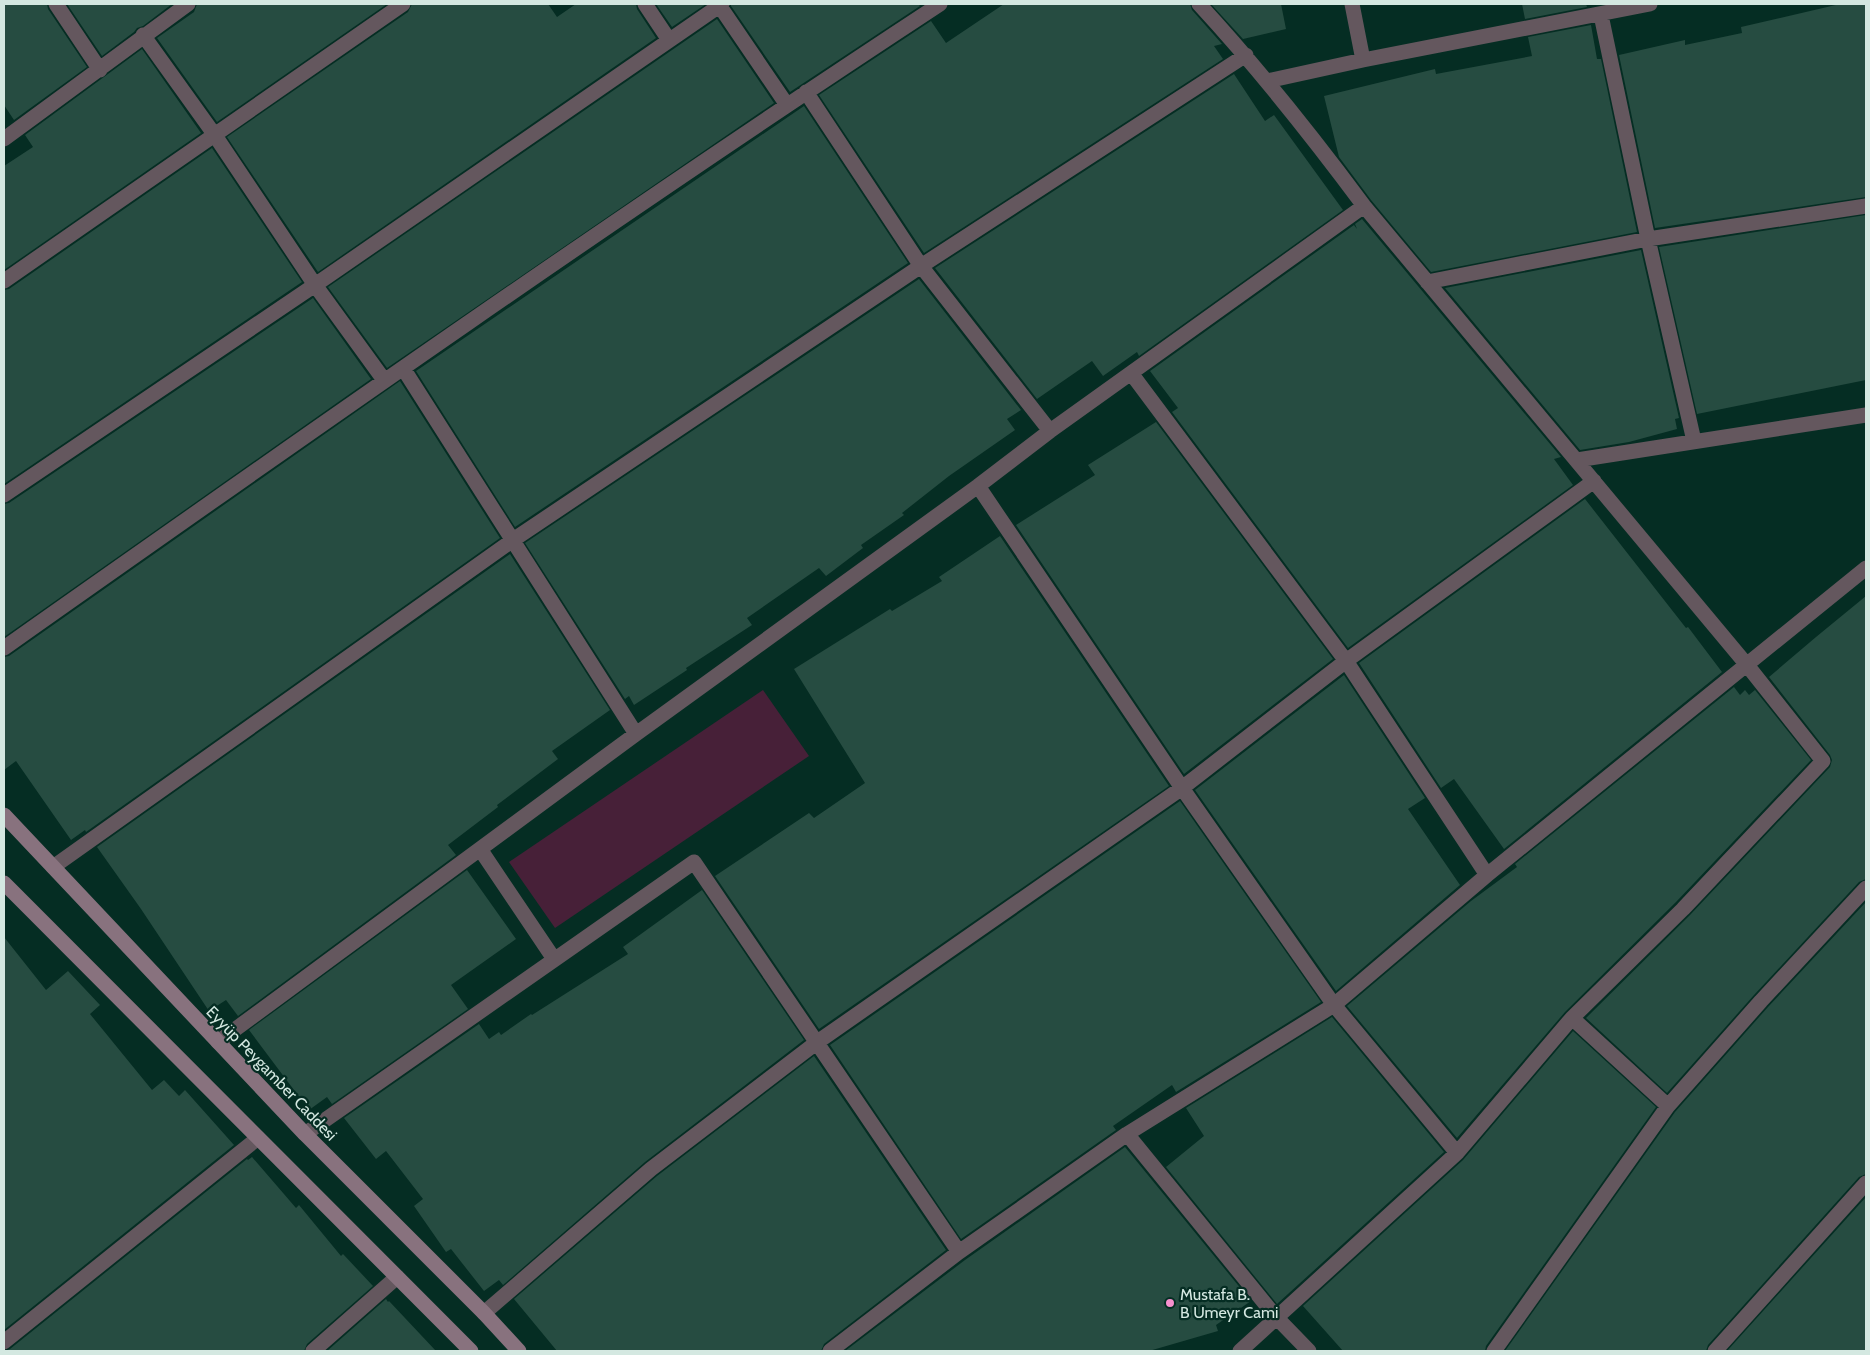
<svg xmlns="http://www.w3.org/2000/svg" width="1870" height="1355" font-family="Cabin,sans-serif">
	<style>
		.green { fill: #472038 }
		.building { fill: #264c41 }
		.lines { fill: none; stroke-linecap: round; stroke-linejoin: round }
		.street { stroke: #64575e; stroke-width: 15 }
		.secondary { stroke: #88727e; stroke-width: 15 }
		.poi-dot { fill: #f790ce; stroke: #052d23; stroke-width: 2 }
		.labels { text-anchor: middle; stroke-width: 4.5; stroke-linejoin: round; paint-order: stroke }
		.street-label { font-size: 16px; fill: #d4e8e1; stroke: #052d23 }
		.poi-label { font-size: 16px; fill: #d4e8e1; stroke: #052d23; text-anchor: start }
	</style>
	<rect width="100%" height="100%" fill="#052d23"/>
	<path class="green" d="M763,690l46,66 -254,172 -46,-66z"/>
	<path class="building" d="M4,4h43l1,5 39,58 -73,53 -10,-15z
		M67,4h105l-29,22 -6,2 -3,4 -32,24z
		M197,4h190l-170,118 -60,-84 37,-26z
		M412,4h136l9,13 19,-13h60l1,5 19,29 -338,234 -91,-135 181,-125z
		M656,4h50l-34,23z
		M731,4h187l2,2 -130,86 -59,-86z
		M1004,4h186l2,6 30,34 -8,2 9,13 -299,194 -105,-158 112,-74 15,22z
		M1211,4h70l5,25 -43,10z
		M1522,4h64l1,3 -62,12z
		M1840,4h26v193l-211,31 -36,-173 66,-15v5l57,-12 -1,-6z
		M717,19l57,84 -387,265 -59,-81z
		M1591,25l6,34h4l36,173 -206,40 -60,-72 -32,-43 -15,-61 111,-27 1,5 96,-18 -4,-19z
		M142,49l59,84 -197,137v-104l29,-19 -8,-12z
		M1234,74l31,47 9,-6 69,95 -204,146 -2,-4 -34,24 -11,-15 -55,38 -102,-131z
		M804,106l104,157 -393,264 -99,-156z
		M212,148l90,134 -298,202v-194l5,-1z
		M1866,215v165l-169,34 -38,-167z
		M1362,219l199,238 -7,2 19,26 -225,163 -176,-236 6,-4 -28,-37 204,-146 3,4 -2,-5z
		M1641,250l38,168 -4,1 2,10 -48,13 -49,8 -135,-162z
		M919,279l102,131 -14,9 8,11 -66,46 -47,37 2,2 -43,30 2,3 -37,28 -7,-8 -72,50 5,7 -66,43 1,2 -53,35 -5,-9 -4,3 -100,-156z
		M313,298l58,81 -367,258v-133l5,-1z
		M400,381l100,157 -414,294 -1,-2 -14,10 -55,-79 -12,9v-113l5,-1z
		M1156,422l177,237 -149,115 -168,-249 79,-50 -7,-10z
		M1585,499l101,129 2,-1 34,45 -218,177 -50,-70 -13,9 -82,-125z
		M1000,536l169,250 -350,243 -104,-153 94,-63 5,5 51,-35 -71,-114 96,-60 2,2 50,-30 -3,-4z
		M510,554l100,156 -58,41 6,8 -61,46 1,2 -50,38 8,10 -218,161 -12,-16 -17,11 -68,-102 -44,-62z
		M1866,596v283l-7,3 -105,113 -87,98 -81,-75 104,-103 140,-148 2,-7 -2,-5 -61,-78 47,-40z
		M1344,675l81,123 -17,11 52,76 -124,106 -141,-201z
		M1734,687l6,8 5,-5 4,5 6,-5 56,70 -135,142 -111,110 -108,126 -110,-132 124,-105 46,-34 -2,-3z
		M1180,801l141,201 -145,90 -4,-7 -59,41 3,4 -155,109 -131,-194z
		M467,870l49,69 -65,46 17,24 -136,95 -5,-7 -18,13 -60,-80z
		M702,890l102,150 -159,122 -142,123 -4,-5 -15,11 -33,-42 -5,3 -32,-46 9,-7 -37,-48 -10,8 -32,-41 135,-94 10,15 10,-7 2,3 30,-21 1,1 96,-61 -5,-7z
		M1866,902v272l-7,3 -151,168 -2,6h-201l170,-239 93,-105z
		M4,937l42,53 22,-19 32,34 -10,9 62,76 12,-10 15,16 6,-6 49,55 -230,185z
		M1332,1017l112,135 -167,152 -111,-137 38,-31 -18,-28z
		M1573,1031l83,76 -170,239 -1,5h-142l-40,-45 160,-146z
		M814,1056l132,194 -122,94 -3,7h-264l-43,-52 143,-123z
		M1125,1147l126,154 -35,24 2,6 -69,20h-304l120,-91z
		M252,1157l44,51 3,-3 42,51 2,-2 30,32 -66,58 -3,7h-299l5,-2 237,-190 1,1z
		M1866,1197v154h-139z
		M386,1299l2,3 1,-1 47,50h-109z"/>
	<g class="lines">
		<path class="street" d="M56,4l44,66
			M645,4l24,36
			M1199,4c59,64 113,132 165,202l383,459 76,96 -140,148 -111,109 -115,135 -217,198
			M1352,4l11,56
			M719,5l68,100
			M1601,15l47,224 46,202
			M143,35l71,99 101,151 69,95
			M1267,81l96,-21 287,-56
			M806,92l115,174 129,165
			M4,139l184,-135
			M4,281l399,-277
			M1427,282l221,-43 218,-33
			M403,368l233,366
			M1131,373l215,288 141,214
			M1577,460l289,-45
			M978,486l204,302 152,217 123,148
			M4,495l311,-210 407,-281
			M4,648c309,-218 619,-436 936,-644
			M480,849l74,110
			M53,867l460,-327 408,-274 325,-211
			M1572,1018l96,88
			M218,1042l418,-308 342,-248 72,-55 314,-225
			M305,1134l389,-272 265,390
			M1127,1134l149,183 33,34
			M484,1313l167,-144 165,-126 366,-255 164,-127 248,-180
			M4,1342l254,-204
			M313,1351l84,-74
			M830,1351l129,-99 168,-118 207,-129 153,-130 379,-307
			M1494,1351l174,-245 93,-105 105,-113
			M1715,1351l151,-168"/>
		<path class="secondary" d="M4,815l301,319 179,179 35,38
			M4,883l467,468"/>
	</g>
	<circle class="poi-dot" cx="1170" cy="1303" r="5"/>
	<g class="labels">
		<g class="street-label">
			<text transform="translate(272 1073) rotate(46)" y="6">Eyyüp Peygamber Caddesi</text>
		</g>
		<g class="poi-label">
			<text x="1180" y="1300">Mustafa B.<tspan x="1180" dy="18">B Umeyr Cami</tspan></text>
		</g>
	</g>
	<rect width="1870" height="1355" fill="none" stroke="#d4e8e1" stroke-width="10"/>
</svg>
